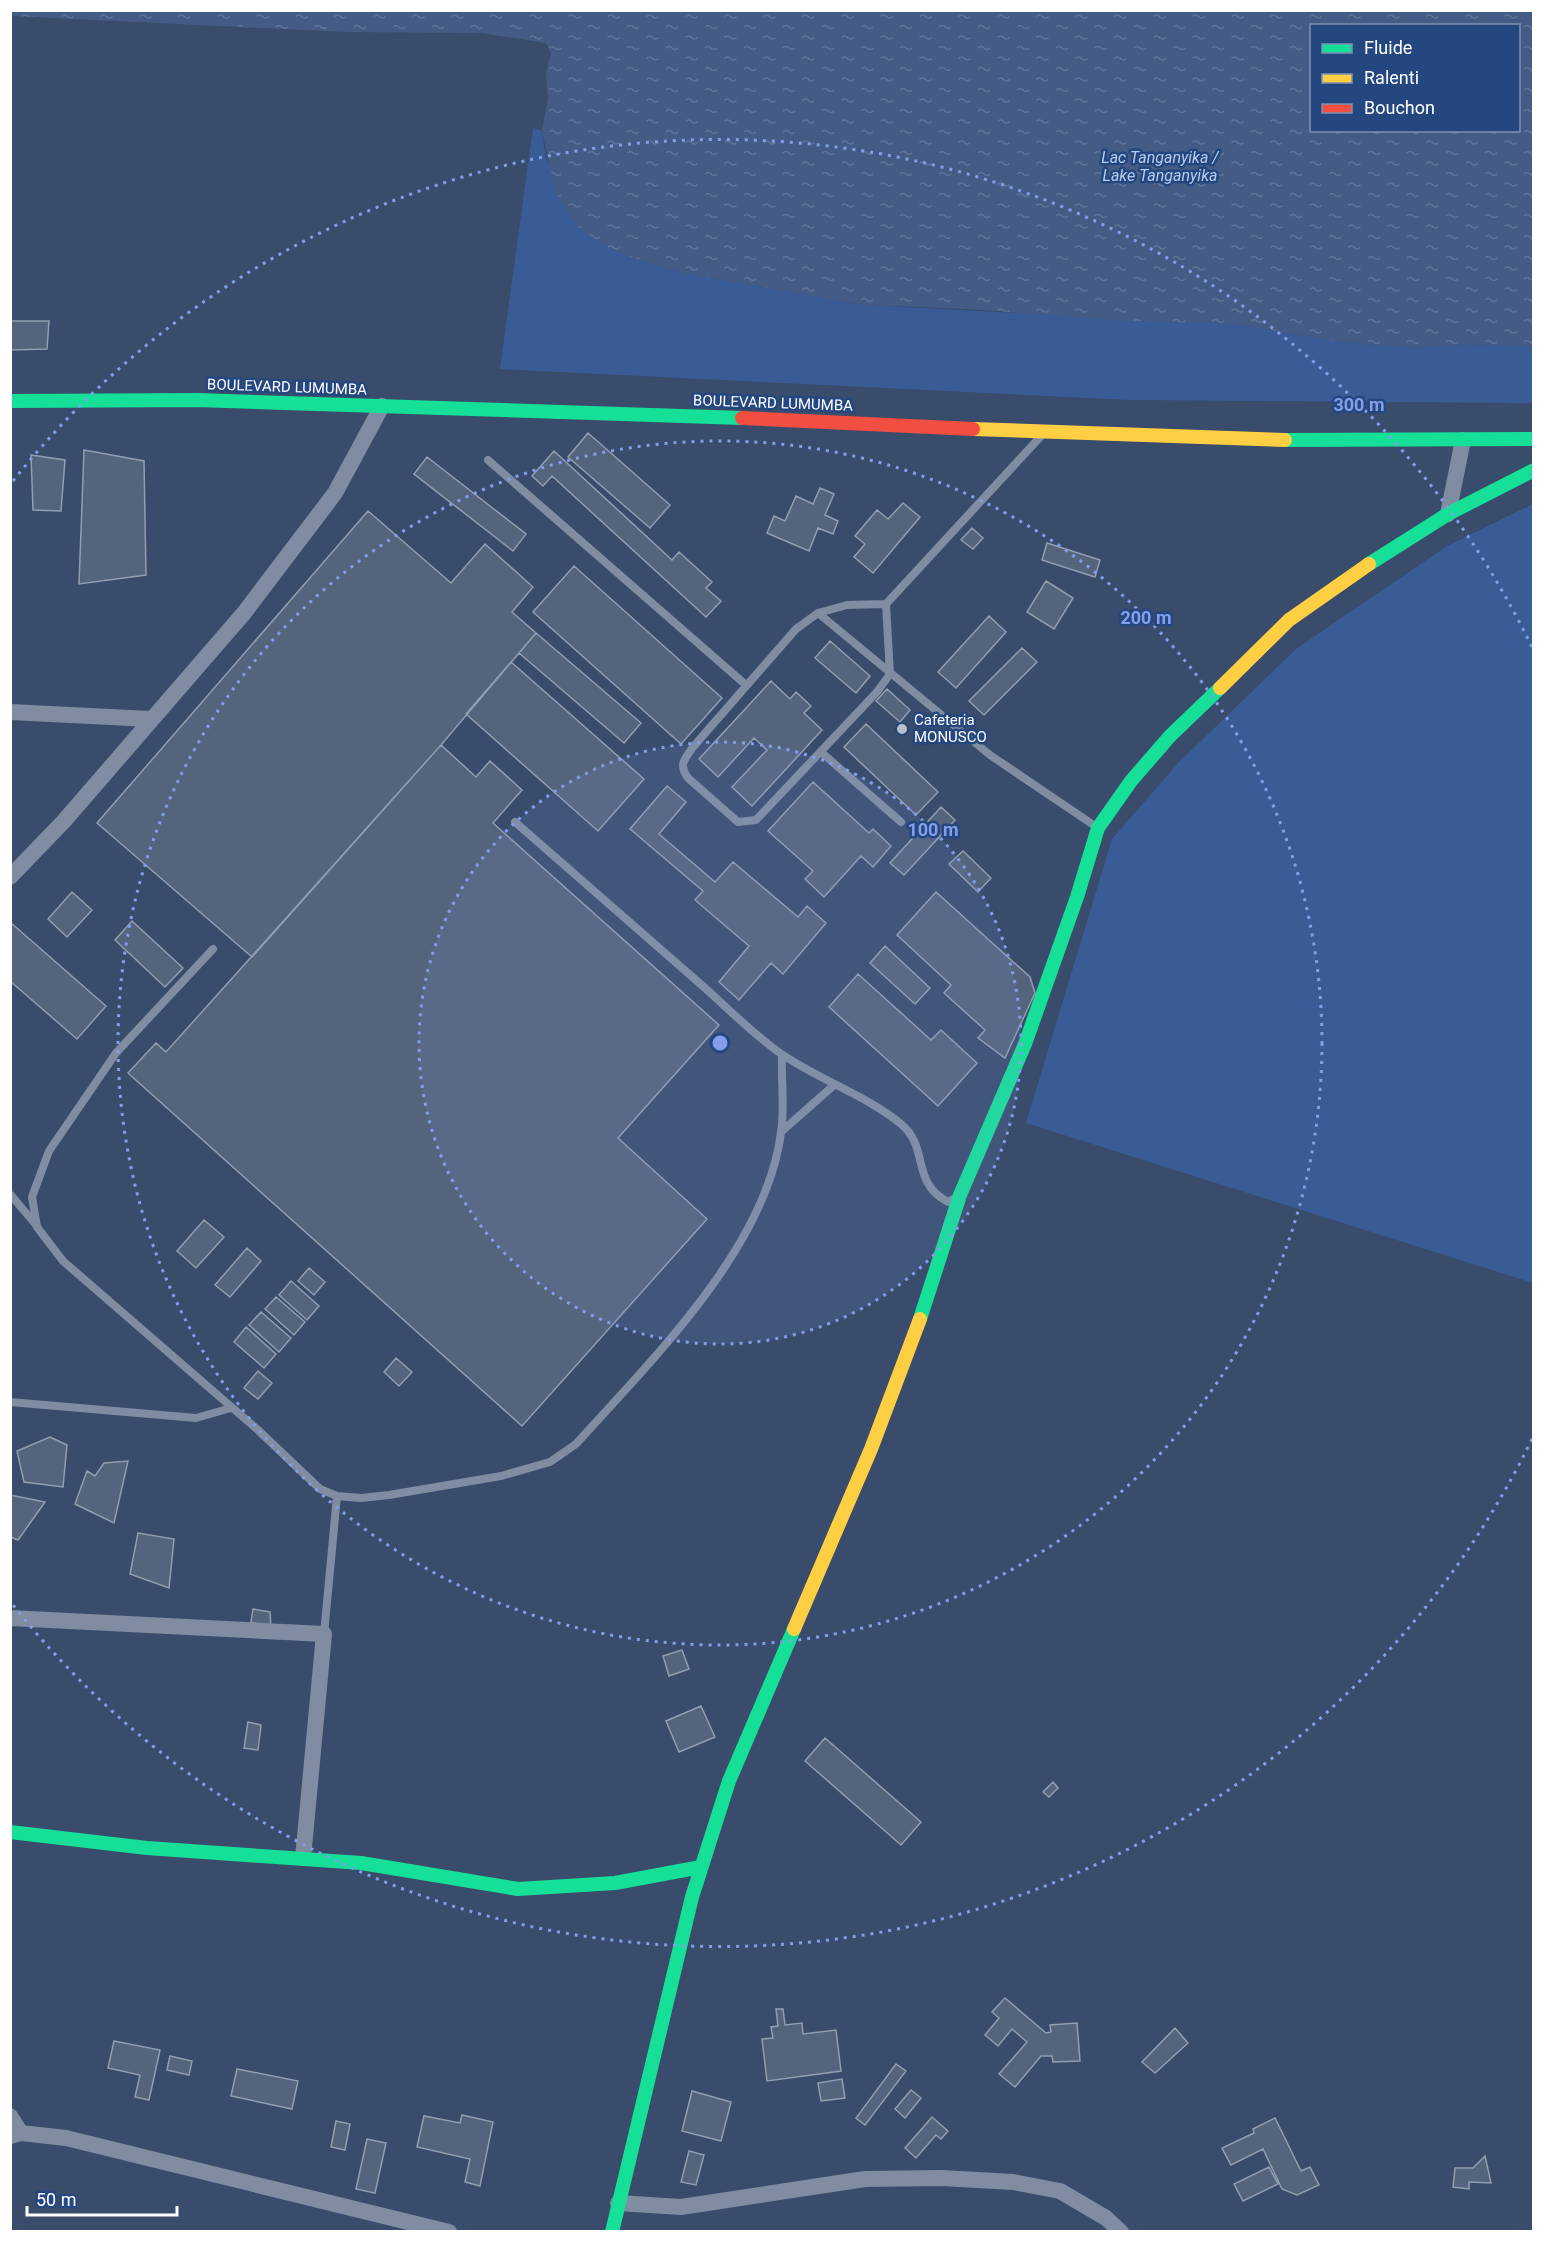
<svg xmlns="http://www.w3.org/2000/svg" width="1544" height="2242" font-family="Roboto,sans-serif">
	<style>
		.green { fill: #395c97 }
		.water { fill: url(#water-ripples); fill-rule: evenodd }
		.building { fill: #54647d; stroke: #929db0; stroke-width: 1.5 }
		.lines { fill: none; stroke-linecap: round; stroke-linejoin: round }
		.lane { stroke: #7f8ca1; stroke-width: 8 }
		.street { stroke: #7f8ca1; stroke-width: 16 }
		.fast { stroke: #16e098; stroke-width: 14 }
		.slow { stroke: #ffcf43; stroke-width: 14 }
		.jam { stroke: #f24e42; stroke-width: 14 }
		.ring { fill: none; stroke: #839eea; stroke-width: 3; stroke-dasharray: 3 6 }
		.poi-dot { fill: #bac0cb; stroke: #244780; stroke-width: 2 }
		.labels { text-anchor: middle; stroke-width: 5; stroke-linejoin: round; paint-order: stroke }
		.street-label { font-size: 15px; fill: #fff; stroke: #244780 }
		.poi-label { font-size: 15px; fill: #fff; stroke: #244780; text-anchor: start }
		.water-label { font-size: 16px; font-style: italic; fill: #b6ccee; stroke: #244780 }
		.centre { fill: #839eea; stroke: #244780; stroke-width: 3 }
		.ring-label { font-size: 18px; text-anchor: middle; font-weight: bold; fill: #839eea; stroke: #244780; stroke-width: 5; stroke-linejoin: round; paint-order: stroke }
	</style>
	<defs>
		<pattern id="water-ripples" width="26" height="14" patternUnits="userSpaceOnUse" patternTransform="scale(1.5)"><rect width="26" height="14" fill="#445c85"/><path d="M2 4q2-2 4 0t4 0M15 11q2-2 4 0t4 0" fill="none" stroke="#607497"/></pattern>
	</defs>
	<rect width="100%" height="100%" fill="#394c6b"/>
	<path class="green" d="M533,128l9,3 4,28 63,89 38,15 37,10 179,32 371,19 108,18 74,6 50,-4 67,2 1,57 -404,-3 -630,-31z
		M1533,504v779l-507,-160 86,-284 67,-77 117,-113 151,-103z"/>
	<path class="water" d="M11,10l1522,1v335l-67,-2 -50,4 -74,-6 -108,-18 -122,-4 -143,-11 -106,-4 -179,-32 -37,-10 -38,-15 -30,-20 -23,-34 -14,-63 6,-33 -2,-25 5,-19 -5,-11 -64,-10 -136,-1 -335,-16zM1312,26h206v104h-206z"/>
	<path class="building" d="M10,321h39l-2,28 -37,1z
		M588,433l82,72 -20,23 -82,-71z
		M84,450l60,11 2,114 -67,9z
		M554,451l118,109 7,-8 33,30 -6,6 15,13 -15,16 -154,-141 -9,10 -11,-10z
		M31,455l34,5 -4,51 -28,-1z
		M427,457l99,77 -13,17 -99,-77z
		M820,488l14,6 -9,21 13,6 -5,13 -15,-6 -9,23 -42,-18 7,-17 11,5 11,-25 17,8z
		M903,503l17,14 -47,56 -19,-16 11,-13 -10,-8 22,-26 11,9z
		M368,511l83,72 34,-39 48,43 -21,25 24,21 -95,112 -189,212 -155,-134z
		M972,528l11,10 -10,11 -12,-9z
		M1047,543l53,17 -5,17 -53,-17z
		M574,566l148,132 -41,46 -148,-132z
		M1046,581l27,17 -19,31 -27,-17z
		M989,616l17,16 -50,56 -18,-16z
		M536,633l105,90 -17,20 -105,-90z
		M830,641l40,35 -14,17 -41,-35z
		M1022,648l15,14 -53,53 -15,-14z
		M511,662l133,117 -46,52 -132,-117z
		M771,681l19,18 6,-7 15,14 -7,7 18,17 -70,76 -20,-19 35,-37 -13,-12 -36,39 -19,-18z
		M887,689l23,21 -10,12 -24,-21z
		M866,724l72,68 -22,23 -72,-68z
		M441,745l35,32 14,-16 32,29 -29,33 226,202 -101,113 89,81 -185,207 -394,-353 28,-30 10,9z
		M813,782l56,51 4,-4 18,17 -18,21 -12,-11 -37,41 -19,-18 8,-8 -45,-40z
		M667,786l19,16 -27,32 56,48 18,-20 65,55 9,-11 19,17 -43,51 -12,-11 -32,37 -20,-18 30,-36 -54,-46 8,-9 -73,-62z
		M941,807l14,13 -51,55 -14,-12z
		M963,851l28,27 -13,14 -29,-28z
		M72,892l20,18 -25,27 -19,-18z
		M936,892l94,85 5,16 -30,65 -27,-20 7,-8 -41,-37 7,-8 -54,-50z
		M132,921l51,47 -18,19 -50,-47z
		M10,922l96,84 -29,33 -67,-58z
		M885,946l45,42 -15,16 -45,-41z
		M858,974l73,66 10,-10 36,33 -39,43 -109,-99z
		M204,1220l20,17 -28,31 -19,-17z
		M247,1248l14,13 -31,36 -15,-12z
		M309,1268l16,14 -11,13 -16,-14z
		M291,1281l28,25 -12,14 -28,-25z
		M276,1297l29,25 -11,13 -29,-26z
		M261,1312l30,26 -12,14 -30,-27z
		M246,1327l30,27 -12,14 -30,-26z
		M396,1358l16,14 -13,14 -15,-14z
		M258,1371l14,12 -14,16 -14,-11z
		M50,1437l17,8 -4,42 -39,-5 -7,-31z
		M128,1461l-14,62 -39,-19 12,-33 8,5 9,-13z
		M10,1495l35,7 -27,38 -8,-3z
		M138,1533l36,6 -5,49 -39,-14z
		M253,1609l17,3 1,16 -20,-6z
		M682,1650l7,19 -20,7 -6,-20z
		M701,1706l14,31 -36,15 -13,-31z
		M248,1722l13,3 -3,25 -14,-2z
		M825,1738l96,84 -20,23 -96,-84z
		M1053,1782l5,6 -9,9 -6,-5z
		M1005,1998l41,35 5,-1 -1,-7 27,-2 3,38 -27,1 -1,-6h-11l-26,31 -16,-13 28,-32 -15,-13 -14,17 -13,-11 14,-17 -7,-6z
		M776,2009h7l2,16 17,-2 1,11 33,-4 5,41 -74,10 -5,-42 11,-1 -2,-11 7,-1z
		M1175,2028l13,15 -33,30 -13,-11z
		M114,2041l46,9 -11,50 -14,-3 5,-22 -32,-7z
		M170,2056l22,5 -3,14 -22,-5z
		M896,2064l10,7 -41,54 -9,-7z
		M237,2069l61,12 -6,28 -61,-13z
		M842,2079l3,19 -24,3 -3,-18z
		M911,2090l10,8 -16,20 -10,-9z
		M692,2091l39,11 -10,39 -39,-10z
		M462,2115l31,7 -13,64 -15,-4 5,-23 -53,-12 7,-31 36,7z
		M932,2117l16,14 -7,8 -5,-4 -20,23 -11,-10z
		M1275,2118l26,53 9,-4 9,18 -22,10 -15,-6 -19,-40 -32,16 -9,-17 32,-15 -1,-4z
		M336,2121l14,3 -5,26 -14,-3z
		M367,2139l19,4 -11,50 -19,-4z
		M689,2151l15,4 -8,30 -15,-3z
		M1485,2156l6,27 -22,-1v7l-16,-2 2,-19h18z
		M1269,2167l9,17 -35,17 -9,-17z"/>
	<g class="lines">
		<path class="lane" d="M488,460l258,225
			M886,604l-39,1 -29,8 -22,16 -103,118c-8,12 -15,17 -5,31l50,44 18,-2 121,-128 13,-18 -4,-70 156,-169
			M818,613l172,142 108,73
			M821,752l80,70
			M515,822c61,53 122,106 182,159 28,24 56,54 86,74 37,25 86,42 118,69 29,24 9,58 47,78l7,-4
			M213,949l-97,104 -67,98 -17,46 5,30 26,34 195,169 62,59 17,7 24,2 28,-3 112,-19 49,-14 26,-18c75,-83 191,-197 205,-312 4,-25 0,-52 1,-77
			M781,1132l52,-46
			M10,1194l27,32
			M10,1402l186,16 35,-10
			M324,1634l13,-138"/>
		<path class="street" d="M1448,514l15,-74
			M10,712l141,7
			M10,877l54,-56 180,-208 91,-120 47,-87
			M10,1618l314,16 -21,224
			M10,2116l11,17
			M10,2136l11,-3 45,5 383,94
			M618,2203l63,4 184,-28 76,-1 72,4 47,9 46,27 15,14"/>
		<path class="fast" d="M10,401l187,-1 545,18
			M1285,440l249,-1
			M1369,564l79,-50 86,-44
			M920,1319l40,-124 65,-151 52,-147 21,-69 33,-47 39,-45 50,-48
			M10,1832l137,16 214,15 157,26 97,-6 86,-16
			M612,2232l80,-335 37,-116 65,-152"/>
		<path class="slow" d="M973,429l312,11
			M1220,688l69,-68 80,-56
			M794,1629l77,-180 49,-130"/>
		<path class="jam" d="M742,418l231,11"/>
	</g>
	<circle cx="720" cy="1043" r="301" fill="#839eea" fill-opacity=".12"/>
	<g class="ring">
		<circle cx="720" cy="1043" r="301"/>
		<circle cx="720" cy="1043" r="602"/>
		<path d="M1532 1439A903 903 0 0 1 13 1605M13 481A903 903 0 0 1 1532 647"/>
	</g>
	<circle class="poi-dot" cx="902" cy="729" r="6"/>
	<g class="labels">
		<g class="street-label">
			<text transform="translate(287 387) rotate(2)" y="5">BOULEVARD LUMUMBA</text>
			<text transform="translate(773 403) rotate(2)" y="5">BOULEVARD LUMUMBA</text>
		</g>
		<g class="poi-label">
			<text x="914" y="725">Cafeteria<tspan x="914" dy="17">MONUSCO</tspan></text>
		</g>
		<g class="water-label">
			<text x="1160" y="163">Lac Tanganyika /<tspan x="1160" dy="18">Lake Tanganyika</tspan></text>
		</g>
	</g>
	<circle cx="720" cy="1043" r="9" class="centre"/>
	<g class="ring-label">
		<text x="1359" y="411">300 m</text>
		<text x="1146" y="624">200 m</text>
		<text x="933" y="836">100 m</text>
	</g>
	<rect width="1544" height="2242" fill="none" stroke="#ffffff" stroke-width="24"/>
	<rect x="1310" y="24" width="210" height="108" fill="#244780" stroke="#7c91b3" stroke-width="1.5"/>
	<rect x="1322" y="44" width="30" height="9" fill="#16e098" stroke="#7c91b3" stroke-width="1.5"/>
	<text x="1364" y="54" font-size="18" fill="#ffffff">Fluide</text>
	<rect x="1322" y="74" width="30" height="9" fill="#ffcf43" stroke="#7c91b3" stroke-width="1.5"/>
	<text x="1364" y="84" font-size="18" fill="#ffffff">Ralenti</text>
	<rect x="1322" y="104" width="30" height="9" fill="#f24e42" stroke="#7c91b3" stroke-width="1.5"/>
	<text x="1364" y="114" font-size="18" fill="#ffffff">Bouchon</text>
	<path d="M27 2206v9h150v-9" fill="none" stroke="#ffffff" stroke-width="3"/>
	<text x="36" y="2206" font-size="18" fill="#ffffff" stroke="#244780" stroke-width="4.5" paint-order="stroke">50 m</text>
</svg>
